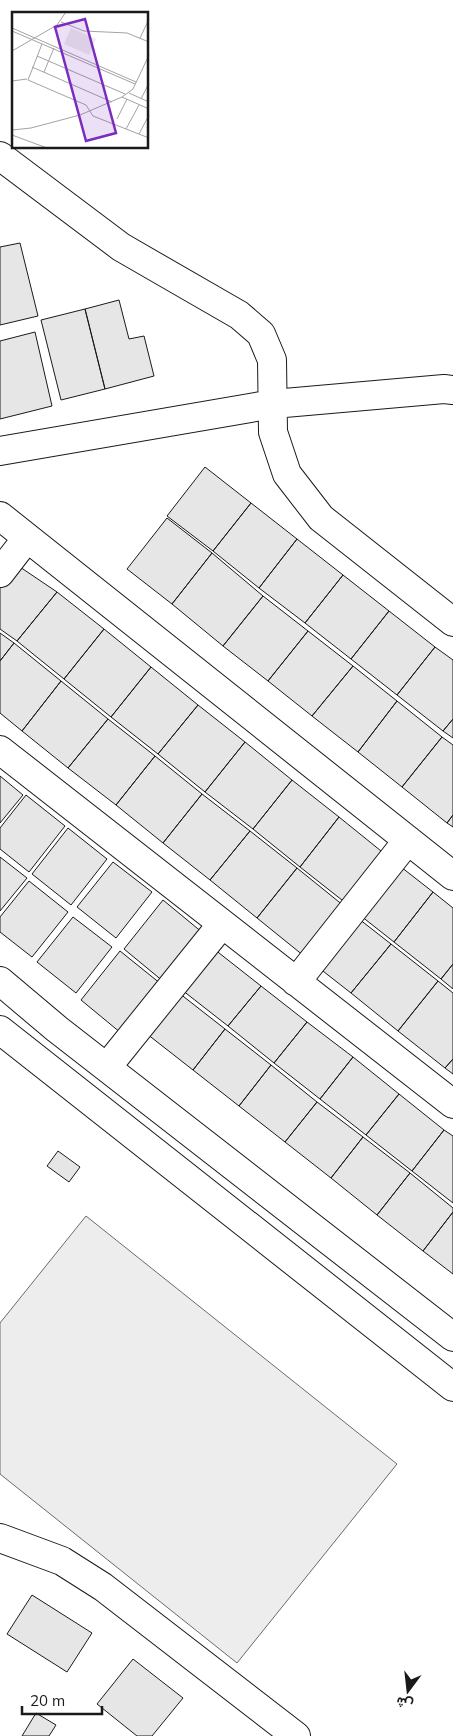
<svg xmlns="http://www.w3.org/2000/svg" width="453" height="1736" font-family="Mulish,Vazirmatn,sans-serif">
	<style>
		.green { fill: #ededed; stroke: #6a6a6a }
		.building { fill: #e6e6e6; stroke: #1a1a1a }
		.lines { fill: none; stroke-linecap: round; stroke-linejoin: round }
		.minor-casing { stroke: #1a1a1a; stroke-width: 30 }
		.minor { stroke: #fff; stroke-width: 28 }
		.inset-road { fill: none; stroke: #a3a3a3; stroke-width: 1 }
		.view { fill: #7b2cbf; fill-opacity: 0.15; stroke: #7b2cbf; stroke-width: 2.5 }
		.inset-edge { fill: none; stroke: #1a1a1a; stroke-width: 2.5 }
	</style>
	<rect width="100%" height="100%" fill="#fff"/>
	<path class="green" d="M86,1216l311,248 -160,199 -237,-189v-151z"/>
	<path class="building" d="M20,243l18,73 -38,9v-78z
		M119,300l10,39 15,-3 10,40 -49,13 -20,-80z
		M85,309l20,80 -44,11 -20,-80z
		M35,332l17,74 -52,13v-78z
		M205,467l46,36 -38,48 -46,-35z
		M251,503l46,36 -38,49 -46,-37z
		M167,518l45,35 -40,51 -45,-35z
		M297,539l46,36 -38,48 -46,-35z
		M212,553l51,43 -40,50 -51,-42z
		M17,565l40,27 -40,49 -17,-12v-41z
		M343,575l46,36 -38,48 -46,-36z
		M57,592l47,37 -40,50 -47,-38z
		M263,596l45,35 -40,50 -45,-35z
		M389,611l46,36 -38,48 -46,-36z
		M104,629l47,38 -40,50 -47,-38z
		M308,631l45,35 -41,50 -44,-35z
		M0,633l14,10 -14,18z
		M14,643l47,38 -39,50 -22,-18v-52z
		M435,647l18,13v59l-10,12 -46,-36z
		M353,666l44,35 -39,51 -46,-36z
		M151,667l47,38 -40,49 -47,-37z
		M61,681l47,38 -40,49 -46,-37z
		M397,701l45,36 -40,50 -44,-35z
		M198,705l47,37 -40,50 -47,-38z
		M108,719l47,37 -39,49 -48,-37z
		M453,719v19l-10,-7z
		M442,737l11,8v70l-6,8 -45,-36z
		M245,742l47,38 -39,49 -48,-37z
		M155,756l47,38 -39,49 -47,-38z
		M0,776l23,19 -23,28z
		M292,780l47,37 -39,50 -47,-38z
		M202,794l48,37 -40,49 -47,-37z
		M26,795l39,31 -36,46 -29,-23v-21z
		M453,815v12l-6,-4z
		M339,817l47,38 -39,49 -47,-37z
		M68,828l39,31 -36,46 -39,-31z
		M250,831l47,37 -40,50 -47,-38z
		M0,857l27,21 -27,33z
		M113,862l39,30 -36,46 -39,-31z
		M401,867l32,25 -39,50 -33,-26z
		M297,868l47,38 -40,50 -47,-38z
		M29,881l39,31 -36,45 -32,-25v-15z
		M433,892l20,16v56l-12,15 -47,-37z
		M163,900l40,33 -39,49 -40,-33z
		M73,917l39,30 -36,46 -39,-31z
		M359,919l32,25 -40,49 -32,-25z
		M391,944l47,37 -40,50 -47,-38z
		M214,949l47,37 -33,40 -46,-36z
		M120,951l41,33 -40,49 -40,-33z
		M453,964v25l-12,-10z
		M438,981l15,12v66l-8,9 -47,-37z
		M261,986l46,36 -33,41 -46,-37z
		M179,993l46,36 -32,41 -46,-36z
		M307,1022l46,35 -33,42 -46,-36z
		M225,1029l46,36 -32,41 -46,-36z
		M353,1057l46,37 -33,41 -46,-36z
		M453,1059v15l-8,-6z
		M271,1065l46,37 -32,40 -46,-36z
		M399,1094l45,36 -32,41 -46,-36z
		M317,1102l46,35 -32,41 -46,-36z
		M444,1130l9,6v67l-41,-32z
		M363,1137l47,36 -33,42 -46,-37z
		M58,1151l22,16 -11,15 -22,-16z
		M410,1173l43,35v4l-30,39 -46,-36z
		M453,1212v62l-30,-23z
		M32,1595l60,38 -25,39 -60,-38z
		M133,1659l50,39 -31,38h-15l-40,-32z
		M36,1713l20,12 -7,11h-27z"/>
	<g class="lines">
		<defs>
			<path id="minor" d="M0,156l121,91 118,68 22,19 11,26 1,72 14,42 34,44 132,104
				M0,451l273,-47 171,-15 9,1
				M0,516l453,360
				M0,573l27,-35
				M0,750l453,354
				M0,981l57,48 396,308
				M296,982l112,-142
				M0,1030l453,357
				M107,1067l115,-143
				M0,1538l62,23 41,26 193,149"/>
		</defs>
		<use href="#minor" class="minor-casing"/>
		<use href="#minor" class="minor"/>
	</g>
	<g transform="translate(12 12)">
		<rect width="136" height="136" fill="#fff"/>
		<path d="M59,16l25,11 -7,16 -25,-11z" fill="#ededed"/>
		<path class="inset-road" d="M49,10l23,9 43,2 22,9M0,16l124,54M0,19l123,53M128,26l9,-19M30,32l-14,36 58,25 7,11 56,22M0,39l45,-26 9,-13M25,44l88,38M20,55l80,35M32,60l10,-24M0,69l15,-2M117,81l20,9M110,85l27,12M129,87l8,-16M105,107l10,-20M114,117l13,-24M0,118l19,-2 49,-13 42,-18 11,-8 16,-34M127,122l10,-19M0,123l35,13"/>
		<path class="view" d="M73,7l31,114 -30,8 -31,-114z"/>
		<rect width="136" height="136" class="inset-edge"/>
	</g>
	<g transform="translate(408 1691) rotate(195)" stroke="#ffffff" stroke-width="4" paint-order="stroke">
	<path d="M0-4L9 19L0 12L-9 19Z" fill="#1a1a1a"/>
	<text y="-8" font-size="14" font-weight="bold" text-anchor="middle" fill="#1a1a1a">ش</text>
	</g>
	<path d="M22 1706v8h80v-8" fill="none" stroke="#1a1a1a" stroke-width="2.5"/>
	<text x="30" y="1706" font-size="15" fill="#1a1a1a" stroke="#ffffff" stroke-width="4" paint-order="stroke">20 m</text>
</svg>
